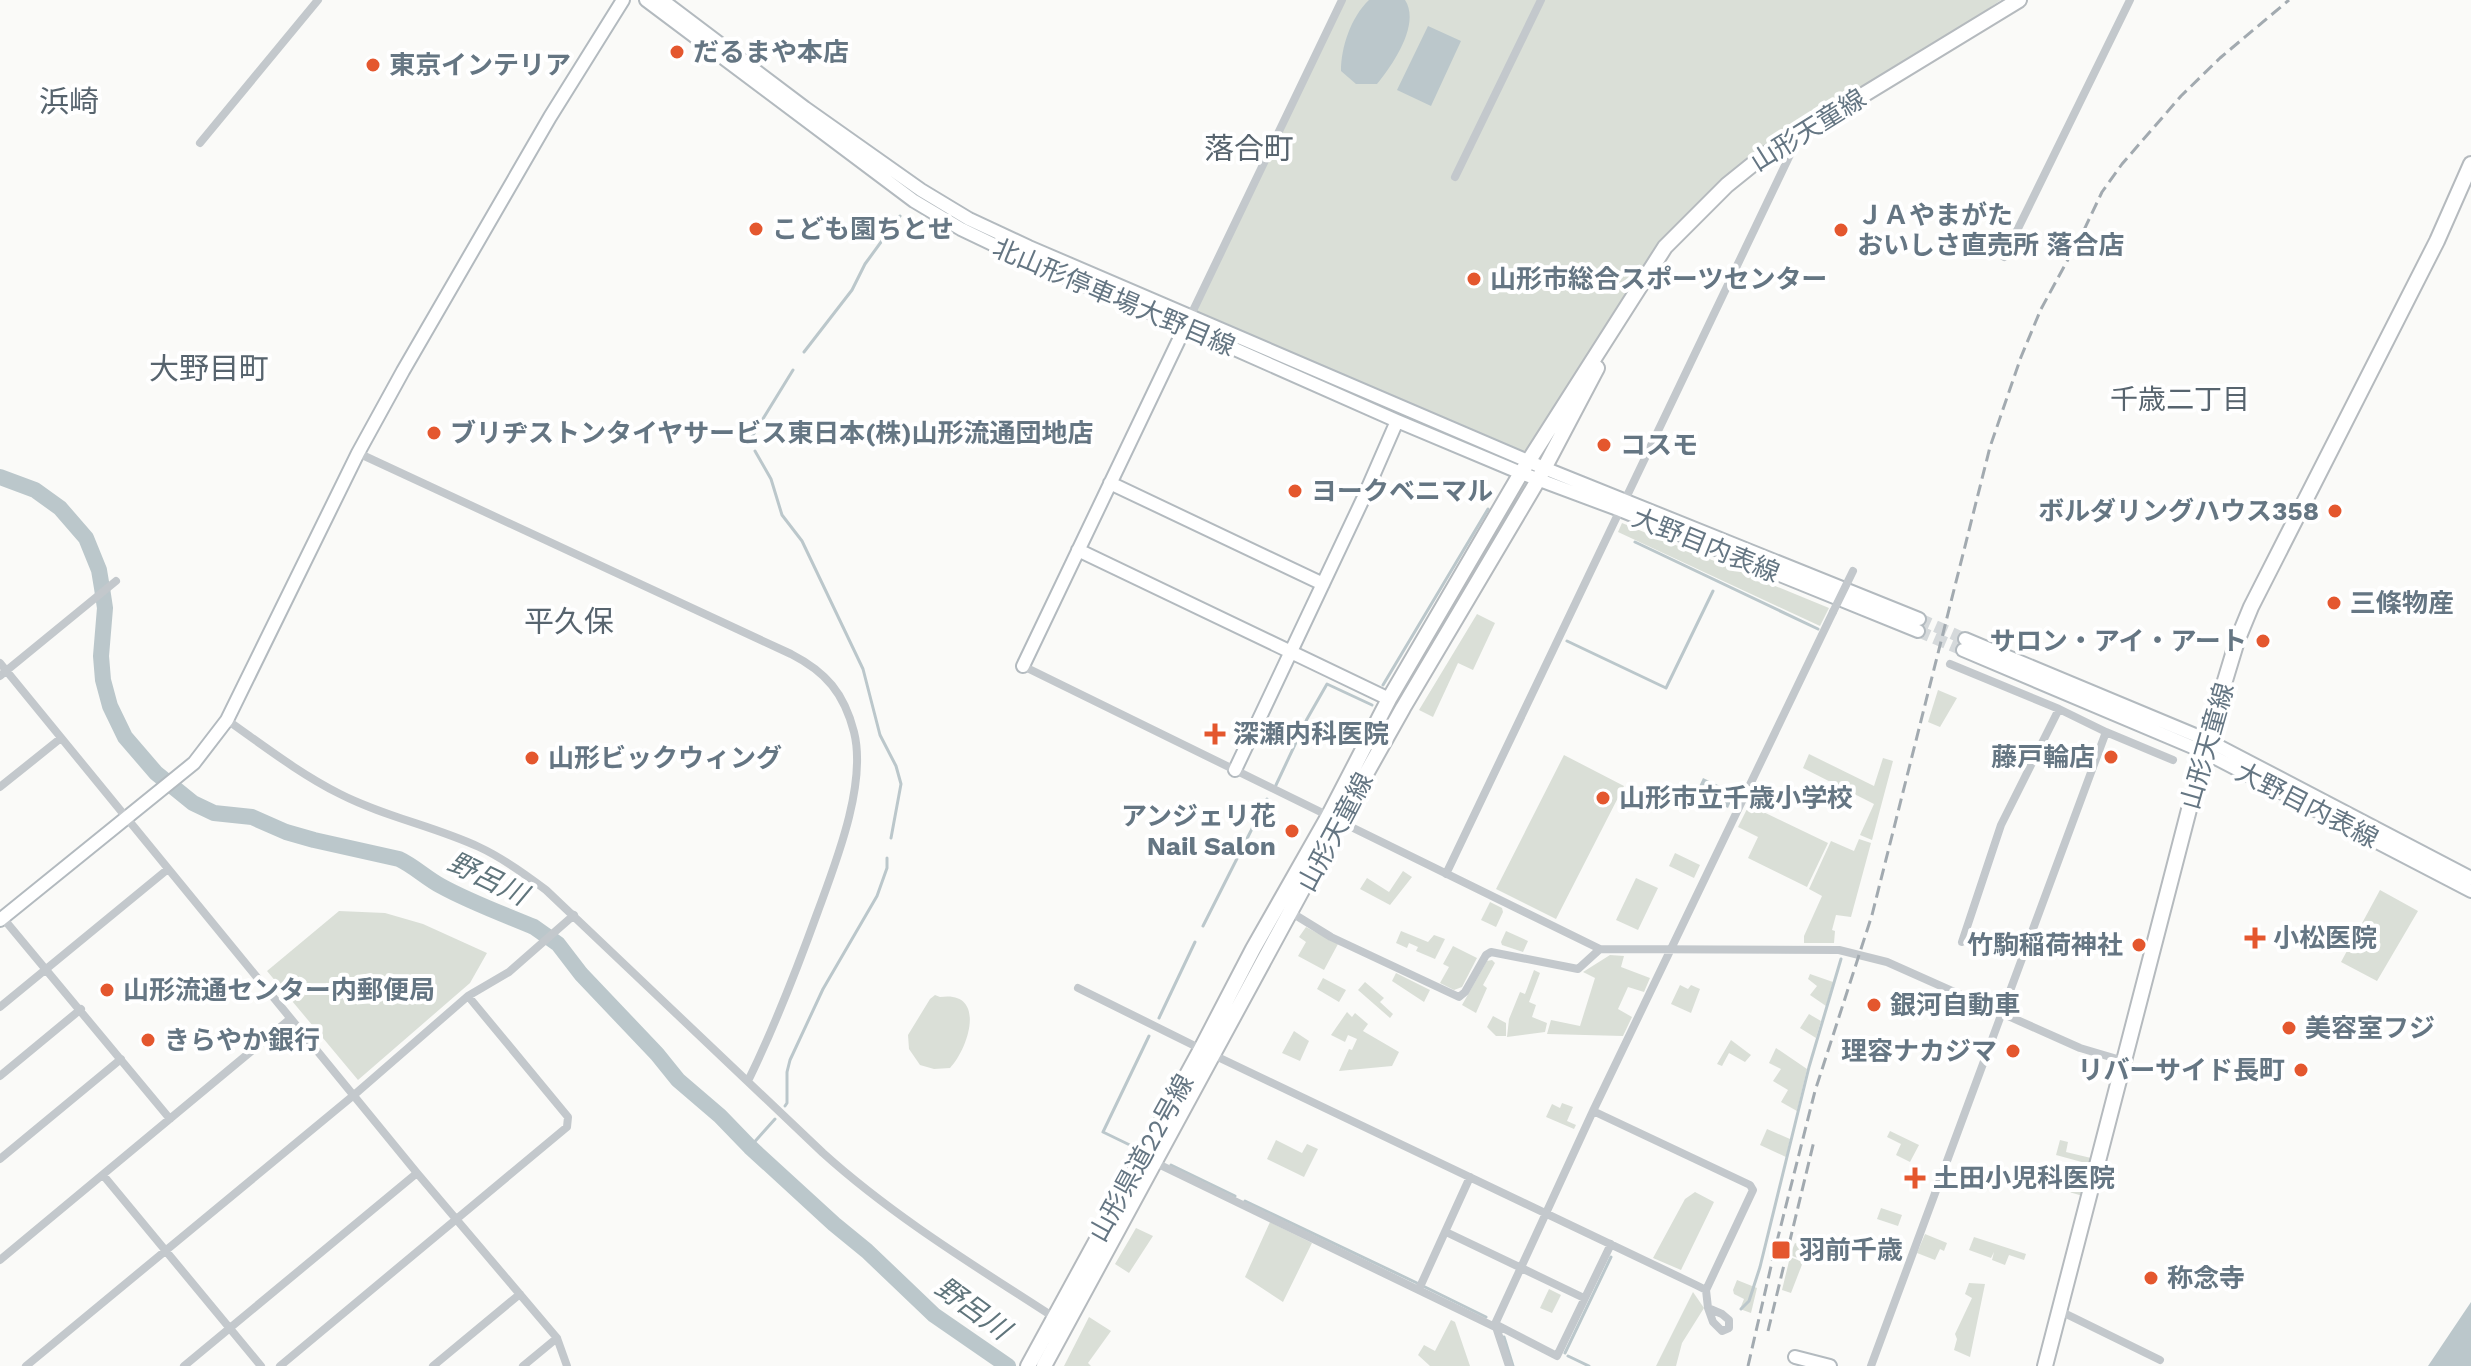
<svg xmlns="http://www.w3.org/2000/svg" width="2471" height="1366" font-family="'Work Sans','Noto Sans JP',sans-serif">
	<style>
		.green { fill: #dadfd7 }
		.water { fill: #bbc7cb }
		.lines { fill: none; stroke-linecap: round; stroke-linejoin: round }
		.stream { stroke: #bbc7cb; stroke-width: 3 }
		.river { stroke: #bbc7cb; stroke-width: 16 }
		.secondary-tunnel { stroke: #d5d9db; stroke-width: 12; stroke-dasharray: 12 6; stroke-linecap: butt }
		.secondary-casing { stroke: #b3babf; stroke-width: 16 }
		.primary-casing { stroke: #b5babe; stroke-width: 18 }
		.street { stroke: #c3c8cc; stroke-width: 8 }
		.secondary { stroke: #fff; stroke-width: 12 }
		.primary { stroke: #fff; stroke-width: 14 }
		.rail { stroke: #a2aab0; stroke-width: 3; stroke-dasharray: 12 6; stroke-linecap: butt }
		.street-bridge { stroke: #c3c8cc; stroke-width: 8 }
		.poi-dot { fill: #e4572e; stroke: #fff; stroke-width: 3 }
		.labels { text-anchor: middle; stroke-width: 8; stroke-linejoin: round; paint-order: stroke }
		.poi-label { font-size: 26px; font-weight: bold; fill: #657683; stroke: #fff; text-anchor: start }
		.street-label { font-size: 26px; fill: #657683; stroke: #fff }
		.neighbourhood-label { font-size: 28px; fill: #57646e; stroke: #fff }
		.water-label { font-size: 28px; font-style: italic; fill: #60757c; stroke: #fff }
		.quarter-label { font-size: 30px; fill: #57646e; stroke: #fff }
	</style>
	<rect width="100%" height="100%" fill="#fafaf8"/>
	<path class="green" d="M1342,0h659l-142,97 -96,59 -70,61 -164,244 -338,-146z
		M1622,523l207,85 -9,18 -202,-94z
		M1477,614l18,9 -22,47 -15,-7 -25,54 -14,-7z
		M1938,690l19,8 -17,29 -12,-5z
		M1809,754l65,32 9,-28 10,3 -21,79 -12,-5 14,-31 -71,-36z
		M1564,755l60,31 -68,133 -60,-30z
		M1749,805l79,38 -21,44 -59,-29 10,-21 -20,-10z
		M1859,839l12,4 -20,74 -15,-2 -4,15 3,1 -1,12h-30v-7l18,-40 -13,-7 22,-48 23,10z
		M1675,853l25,12 -6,13 -25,-12z
		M1403,871l9,6 -22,28 -30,-16 7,-11 22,14z
		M1636,878l22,10 -20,42 -22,-10z
		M2380,890l38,21 -41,70 -36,-19z
		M1490,902l12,6 1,4 -7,15 -15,-7z
		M339,911l46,2 38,11 64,29 -17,30 -112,97 -91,-109z
		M1306,927l32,17 -14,26 -26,-14 8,-14 -7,-5z
		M1401,931l27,11 6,-7 11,4 -10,20 -19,-8 2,-4 -9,-4 -2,5 -11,-5z
		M1506,931l22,10 -5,11 -21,-7 -1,-3z
		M1453,946l24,12 -15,29 -8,3 -14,-7 9,-16 -6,-3z
		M1610,955l14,1 -3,11 29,11 -6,14 -16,-5 -10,22 14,8 -9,19 -76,-2 4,-14 29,6 15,-48 -12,-6z
		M1492,960l3,3 -12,22 4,3 -11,25 -14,-8 25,-44z
		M1534,970l6,3 -11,29 7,3 -4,12 15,6 -2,9 -38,5 2,-18 11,-27 5,2z
		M1396,973l34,17 -6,12 -32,-21z
		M1810,974l23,8 -7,24 -16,-11 7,-9 -9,-7z
		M1323,978l23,12 -7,12 -22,-13z
		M1365,982l19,16 -4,4 13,12 -3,4 -32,-28z
		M1680,985l8,4 3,-4 9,4 -9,24 -20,-9z
		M935,995l5,2c47,-7 29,51 10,71l-16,1 -14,-4 -11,-16 -1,-14 22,-36z
		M1347,1012l5,5 3,-4 13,11 -5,7 36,21 -7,14 -53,5 10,-22 3,1 5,-11 -9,-4 -3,7 -14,-7z
		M1809,1014l12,7 -5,17 -16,-10z
		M1493,1016l13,7v13h-10l-9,-9z
		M1294,1031l15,10 -9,20 -18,-8z
		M1731,1040l20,15 -6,7 -16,-9 -7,13 -5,-2z
		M1776,1048l31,21 -10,42 -16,-9 7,-12 -15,-9 8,-12 -12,-6z
		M1562,1103l11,4 -6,14 9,4 -2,4 -28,-12 6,-13 8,4z
		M1767,1129l23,10 -4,18 -26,-12z
		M1890,1131l29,14 -9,17 -14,-7 5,-11 -14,-7z
		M1276,1140l26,13 5,-9 11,5 -14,28 -37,-18z
		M2060,1140l8,2 -2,10 25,6 -2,6 -33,-9z
		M2059,1174l28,8 -4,14 -28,-8z
		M1695,1192l19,10 -33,68 -28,-12 32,-59z
		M1881,1208l21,7 -4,11 -21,-7z
		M1270,1222l42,21 -29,59 -38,-25z
		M1136,1228l17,8 -24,37 -14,-9z
		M1925,1234l22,9 -3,8 -4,-2 -5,11 -18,-7z
		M1974,1237l52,17 -2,6 -15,-5 -4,10 -13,-5 2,-8 -3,6 -22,-8z
		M1795,1243l27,10 -1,3 -12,-4 -4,9 -15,-6z
		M1790,1257l13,5 -12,31 -9,-3z
		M1737,1280l20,8 -6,25 -11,-4 4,-10 -10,-5 -1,-4z
		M1969,1283l16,1 -15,73 -16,-7 3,-11 -2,-5 17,-36 -7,-4z
		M1549,1289l12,6 -9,18 -12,-5z
		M1693,1292l11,16 -22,35 -6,23h-20z
		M1089,1317l22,14 -23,32 3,3h-27z
		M1451,1320l4,2 15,44h-40l-12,-11 6,-10 11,6z"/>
	<path class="water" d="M1369,0h36c16,24 -13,66 -28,84h-21l-15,-13c0,-24 10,-54 28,-71z
		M1428,26l33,15 -30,65 -34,-16z
		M1703,778l32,15 -7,15 -32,-15z
		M2471,1302v64h-43z"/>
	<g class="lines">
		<path class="stream" d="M804,352l48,-62 13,-26 35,-48
			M750,440l43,-70
			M755,451l16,28 11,36 20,26 61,128 17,66 16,31 5,18 -10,54
			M1635,542l183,87
			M1567,641l99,47 47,-97
			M1383,685l105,-176
			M1276,785l31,-66 20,-35 45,21
			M1203,926l64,-127
			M1159,1018l36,-76
			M785,1106l2,-3v-31l3,-12 33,-71 54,-93 10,-28v-10
			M750,1147l25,-28
			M1136,1148l-33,-16 46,-96
			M1171,1165l64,31
			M1245,1201l172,82
			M1425,1287l61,30
			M1741,1309l8,-8 11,-34 49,-200 32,-108
			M1504,1337l9,29
			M1565,1353l46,-96
			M1568,1356l21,10"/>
		<path class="river" d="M0,477l35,13 25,18 26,30 13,32 3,18 3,20 -4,48 2,24 7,26 15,31 31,36 37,30 21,10 38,4 34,15 28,8 85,19c15,7 27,19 42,27 29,16 62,28 93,41l24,17 23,30 76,80 21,26 42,36 30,31 84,77 33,27 67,64 74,51"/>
		<path class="secondary-tunnel" d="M1919,619l46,20
			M1918,631l45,19"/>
		<defs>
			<path id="secondary" d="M646,0l268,201 47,28 71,34 153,64 212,94 124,52 99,37 298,121
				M662,0l143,108 116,82 48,29 60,28 515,221 375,151
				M1110,483l213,101
				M1078,550l311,149
				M1965,639l242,101 264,138
				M1963,650l241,102 267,139
				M1023,666l162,-339
				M1235,770l128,-271 34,-78
				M0,920l194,-157 33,-43 131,-267 45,-82 147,-254 73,-117
				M1795,1357l35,9"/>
			<path id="primary" d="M1028,1366l173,-317 52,-100 75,-132 61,-118 132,-226 144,-226 62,-62 36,-29 256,-156
				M1044,1366l295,-544 64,-114 135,-228 59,-112
				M2045,1366l162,-626 30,-99 14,-34 186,-366 34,-77"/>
		</defs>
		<use href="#secondary" class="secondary-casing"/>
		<use href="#primary" class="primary-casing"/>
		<path class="street" d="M200,143l118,-143
			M1455,177l86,-177
			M2004,257l126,-257
			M1189,319l153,-319
			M358,453l433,201c35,18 53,39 63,78 13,52 -18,130 -36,179 -21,58 -43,115 -70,170
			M1625,500l174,-364
			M0,663l417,510 140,165 10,28
			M1950,664l109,45 47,23
			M1023,666l577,283 239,1 48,12 193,86 44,13
			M0,676l116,-95
			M227,720c37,26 73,54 113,74 45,23 94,32 139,53 24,11 46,27 67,43l277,263c71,64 152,113 232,165
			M0,787l61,-49
			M1446,874l174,-364
			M1292,913l39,24 128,60 6,-5 21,-37 5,-3 87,17 22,-20
			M3,918l167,201
			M1962,942l39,-117 58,-116
			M1078,988l123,61 495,236 10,5 2,18 14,6 7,6v8l-7,3 -9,-9 -5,-14
			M0,1007l168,-138
			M0,1076l81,-67
			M1593,1111l157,74 3,5 -47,100
			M0,1159l121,-100
			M1154,1162l341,165
			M103,1175l158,191
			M1446,1232l138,66
			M0,1260l290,-241
			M1419,1289l51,-112
			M2060,1311l100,49
			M1495,1324l62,32 54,-112
			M26,1366l328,-271 114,-99 41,-24 65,-57
			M184,1366l233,-193
			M280,1366l287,-239 1,-10 -100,-121
			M433,1366l87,-72
			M523,1366l34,-28
			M1509,1366l-14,-42 98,-213 240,-499
			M1871,1366l235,-634 67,28"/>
		<use href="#secondary" class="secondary"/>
		<use href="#primary" class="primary"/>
		<path class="rail" d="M1768,1331l46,-190
			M1748,1366l27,-117 40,-158 57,-176 118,-468 31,-90 20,-48 42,-77 19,-40 20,-28 59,-68 39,-38 69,-58"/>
		<path class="street-bridge" d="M1833,612l20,-41"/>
	</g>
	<g class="poi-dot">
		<circle cx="677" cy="52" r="8"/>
		<circle cx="373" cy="65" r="8"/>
		<circle cx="756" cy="229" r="8"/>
		<circle cx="1841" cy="230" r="8"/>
		<circle cx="1474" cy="279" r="8"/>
		<circle cx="434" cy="433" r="8"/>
		<circle cx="1604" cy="445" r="8"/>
		<circle cx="1295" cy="491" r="8"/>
		<circle cx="2335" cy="511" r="8"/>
		<circle cx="2334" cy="603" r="8"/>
		<circle cx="2263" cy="641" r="8"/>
		<path d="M1211 722h8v8h8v8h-8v8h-8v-8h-8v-8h8z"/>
		<circle cx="2111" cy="757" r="8"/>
		<circle cx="532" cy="758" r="8"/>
		<circle cx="1603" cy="798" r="8"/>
		<circle cx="1292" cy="831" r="8"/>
		<path d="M2251 926h8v8h8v8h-8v8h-8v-8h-8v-8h8z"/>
		<circle cx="2139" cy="945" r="8"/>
		<circle cx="107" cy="990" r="8"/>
		<circle cx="1874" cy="1005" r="8"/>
		<circle cx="2289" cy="1028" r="8"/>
		<circle cx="148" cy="1040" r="8"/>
		<circle cx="2013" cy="1051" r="8"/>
		<circle cx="2301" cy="1070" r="8"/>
		<path d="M1911 1166h8v8h8v8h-8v8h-8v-8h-8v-8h8z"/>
		<rect x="1771" y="1240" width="20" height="20" rx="4"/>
		<circle cx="2151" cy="1278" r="8"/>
	</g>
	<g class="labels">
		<g class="poi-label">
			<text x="693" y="61">だるまや本店</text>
			<text x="389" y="74">東京インテリア</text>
			<text x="1857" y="224">ＪＡやまがた<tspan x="1857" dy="30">おいしさ直売所 落合店</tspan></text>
			<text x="772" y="238">こども園ちとせ</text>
			<text x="1490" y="288">山形市総合スポーツセンター</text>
			<text x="450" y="442">ブリヂストンタイヤサービス東日本(株)山形流通団地店</text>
			<text x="1620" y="454">コスモ</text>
			<text x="1311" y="500">ヨークベニマル</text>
			<text x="2319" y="520" text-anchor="end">ボルダリングハウス358</text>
			<text x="2350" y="612">三條物産</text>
			<text x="2247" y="650" text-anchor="end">サロン・アイ・アート</text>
			<text x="1233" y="743">深瀬内科医院</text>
			<text x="2095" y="766" text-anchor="end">藤戸輪店</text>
			<text x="548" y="767">山形ビックウィング</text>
			<text x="1619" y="807">山形市立千歳小学校</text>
			<text x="1276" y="825" text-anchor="end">アンジェリ花<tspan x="1276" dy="30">Nail Salon</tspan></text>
			<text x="2273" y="947">小松医院</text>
			<text x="2123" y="954" text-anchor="end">竹駒稲荷神社</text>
			<text x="123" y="999">山形流通センター内郵便局</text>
			<text x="1890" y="1014">銀河自動車</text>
			<text x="2305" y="1037">美容室フジ</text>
			<text x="164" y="1049">きらやか銀行</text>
			<text x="1997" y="1060" text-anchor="end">理容ナカジマ</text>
			<text x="2285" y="1079" text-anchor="end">リバーサイド長町</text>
			<text x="1933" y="1187">土田小児科医院</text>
			<text x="1799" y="1259">羽前千歳</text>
			<text x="2167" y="1287">称念寺</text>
		</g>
		<g class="street-label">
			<text transform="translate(1808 130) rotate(-32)" y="9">山形天童線</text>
			<text transform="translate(1114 297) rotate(23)" y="9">北山形停車場大野目線</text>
			<text transform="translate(1706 545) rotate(22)" y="9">大野目内表線</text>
			<text transform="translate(2207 746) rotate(-74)" y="9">山形天童線</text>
			<text transform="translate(2307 805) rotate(27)" y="9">大野目内表線</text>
			<text transform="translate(1335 832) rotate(-62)" y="9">山形天童線</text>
			<text transform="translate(1141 1158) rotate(-61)" y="9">山形県道22号線</text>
		</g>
		<g class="neighbourhood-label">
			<text x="2180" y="409">千歳二丁目</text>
		</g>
		<g class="water-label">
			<text transform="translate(488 878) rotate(26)" y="10">野呂川</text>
			<text transform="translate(973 1308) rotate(36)" y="10">野呂川</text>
		</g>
		<g class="quarter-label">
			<text x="69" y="112">浜崎</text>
			<text x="1249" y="159">落合町</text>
			<text x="209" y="379">大野目町</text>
			<text x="569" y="632">平久保</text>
		</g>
	</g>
</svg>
